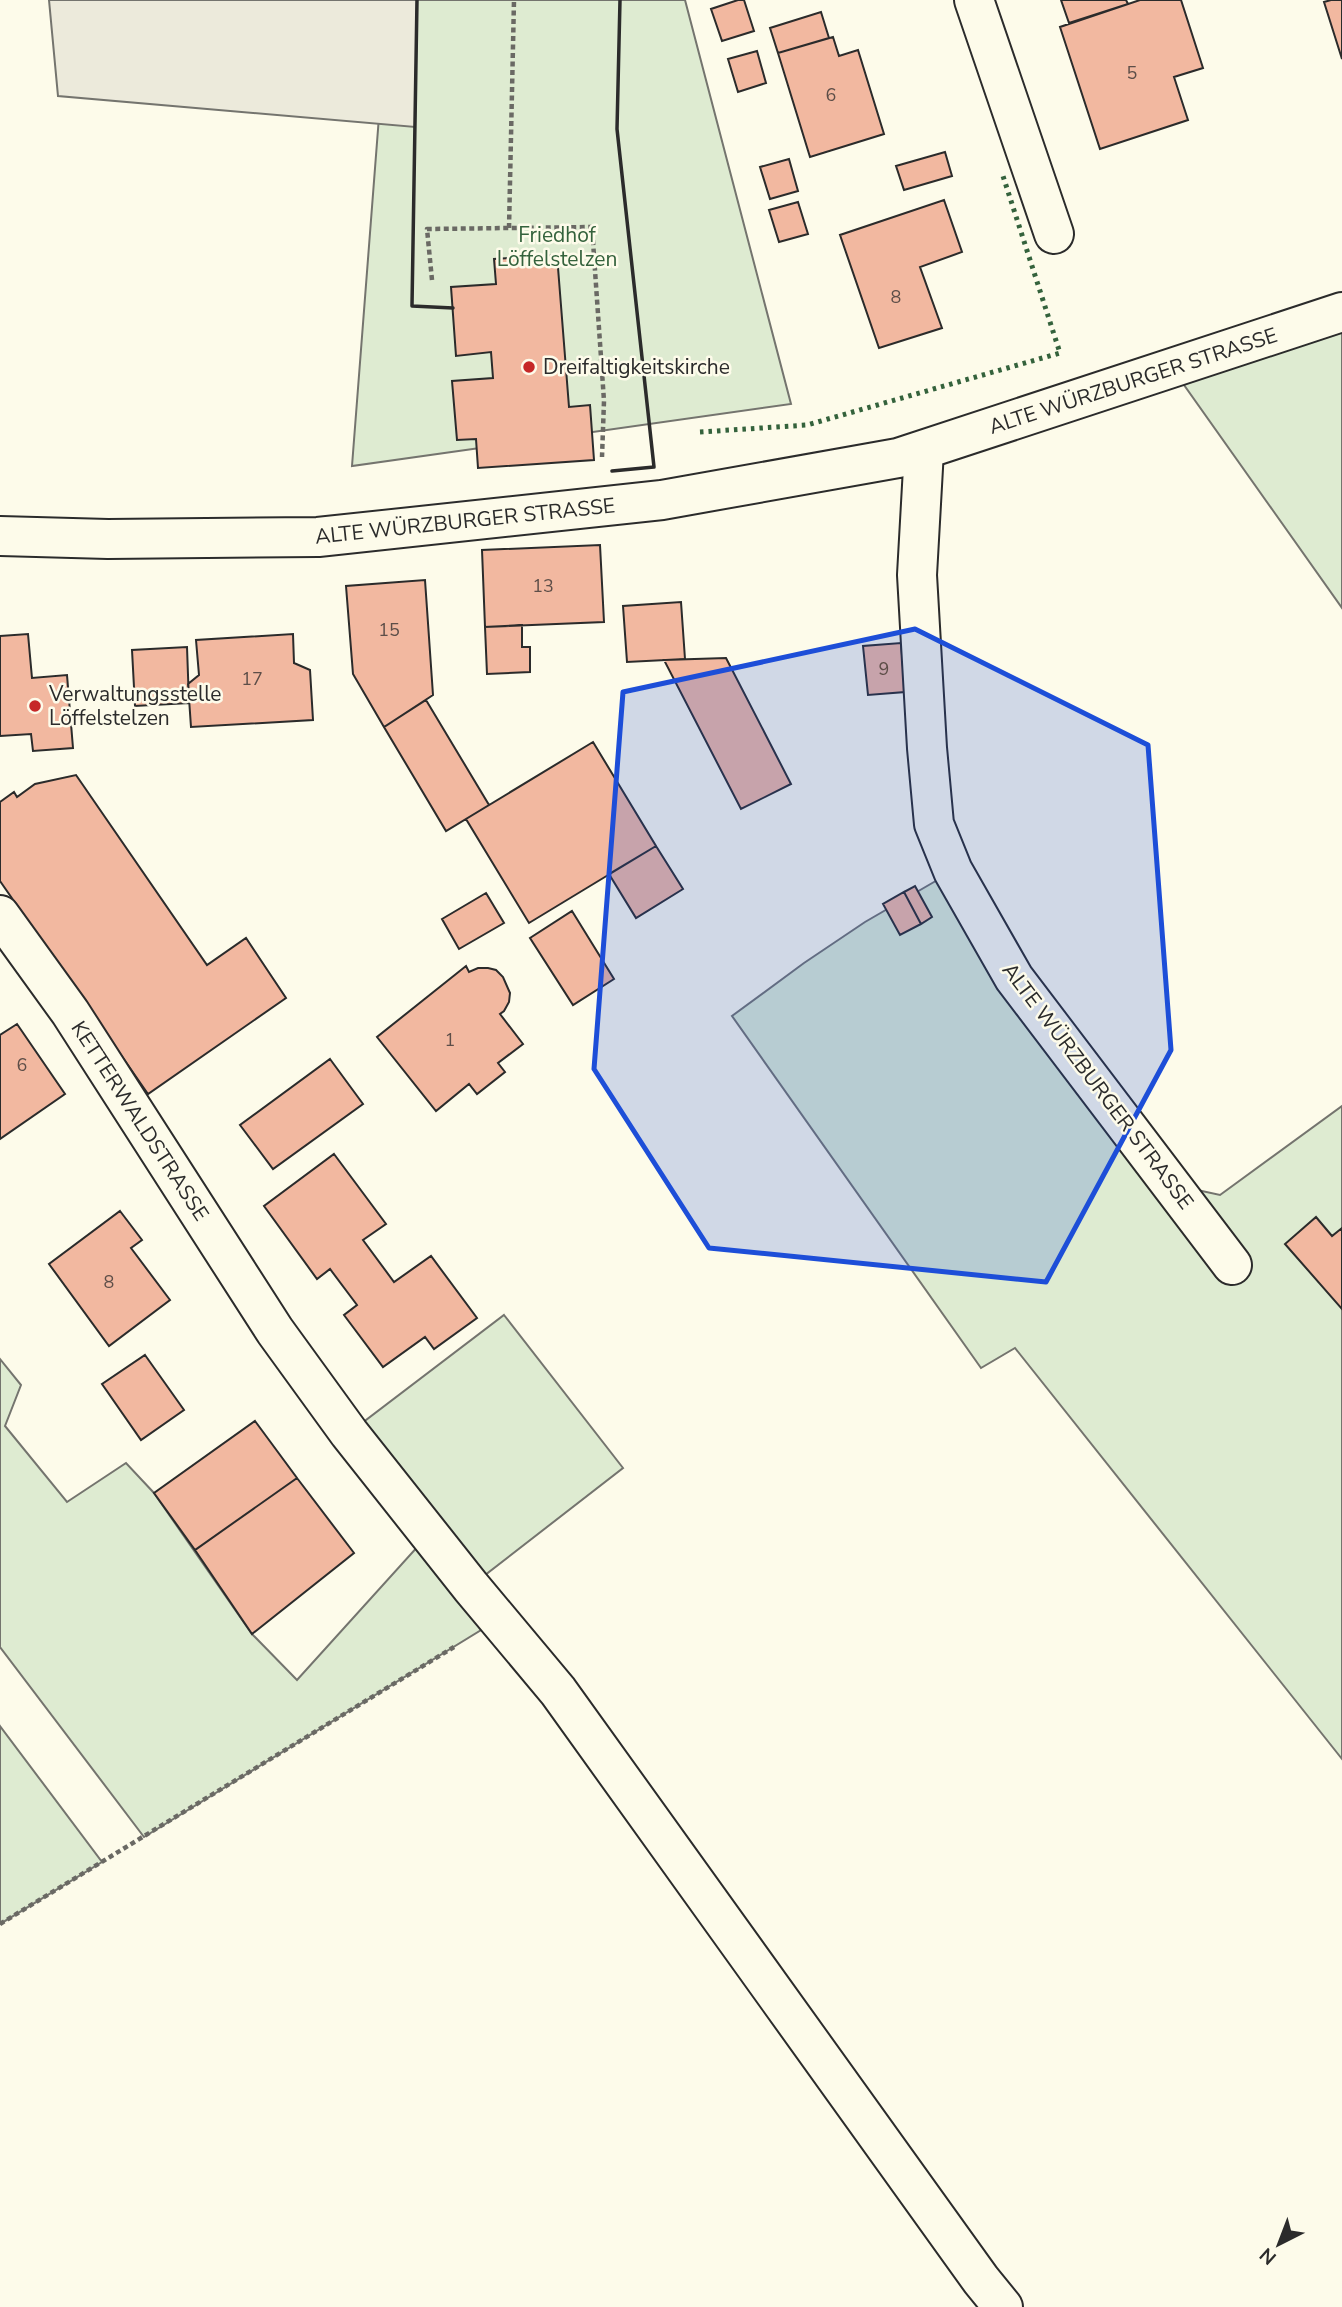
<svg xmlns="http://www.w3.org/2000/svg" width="1342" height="2307" font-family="'Nunito Sans',sans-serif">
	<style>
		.green { fill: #deebd1; stroke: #74746e; stroke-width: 2 }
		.parking { fill: #eceadb; stroke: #74746e; stroke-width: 2 }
		.building { fill: #f2b8a0; stroke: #2b2b2b; stroke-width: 2 }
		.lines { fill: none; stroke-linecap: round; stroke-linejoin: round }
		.minor-casing { stroke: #2b2b2b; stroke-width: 42 }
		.path { stroke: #6a6964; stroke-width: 4.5; stroke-dasharray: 5 3.5; stroke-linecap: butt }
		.minor { stroke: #fdfbea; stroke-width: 38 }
		.hedge { stroke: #34623c; stroke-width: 5; stroke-dasharray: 3.5 5; stroke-linecap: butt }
		.wall { stroke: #2b2b2b; stroke-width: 3.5 }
		.marked { fill: #1d4ed8; fill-opacity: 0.2; stroke: #1d4ed8; stroke-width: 5; stroke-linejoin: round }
		.poi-dot { fill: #c62828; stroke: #fdfbea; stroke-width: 2.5 }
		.labels { text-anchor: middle; stroke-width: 5; stroke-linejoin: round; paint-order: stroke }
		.number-label { font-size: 18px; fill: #5d4e48 }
		.park-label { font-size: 21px; fill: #34623c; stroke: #fdfbea }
		.poi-label { font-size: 21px; fill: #2b2b2b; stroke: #fdfbea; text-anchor: start }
		.street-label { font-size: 21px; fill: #2b2b2b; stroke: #fdfbea }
	</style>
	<rect width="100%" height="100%" fill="#fdfbea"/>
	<path class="green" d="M388,0h297l106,404 -439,62z
		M1342,312v296l-170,-240z
		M953,871l217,313 50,11 122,-89v653l-327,-411 -34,20 -249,-352 72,-53 61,-41z
		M504,1315l119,153 -152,118 28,33 -355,218 -144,-190v-288l21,26 -16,41 62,76 59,-39 28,30 98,141 45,46 133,-147 -81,-100z
		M0,1726l102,136 -102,62z"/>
	<path class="parking" d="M49,0h368l-2,127 -357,-31z"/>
	<path class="building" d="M738,0h6l10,31 -32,10 -11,-32z
		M1061,0h65l2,4 -59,19z
		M1140,0h41l22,68 -29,9 14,43 -88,29 -40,-122z
		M1331,0h11v59l-18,-57z
		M821,12l8,26 -51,15 -8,-25z
		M833,37l6,19 19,-6 26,84 -74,23 -32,-104z
		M757,51l9,32 -28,9 -10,-33z
		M945,152l7,24 -48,14 -8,-24z
		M789,159l9,32 -28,8 -10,-32z
		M944,200l18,52 -42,15 22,61 -63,20 -39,-113z
		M798,202l10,32 -29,8 -10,-32z
		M557,255l12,152 21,-2 4,55 -116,8 -2,-29 -19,1 -5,-59 41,-3 -2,-26 -35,4 -5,-69 45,-3 -2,-25z
		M600,545l4,77 -119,5 -3,-77z
		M425,580l8,115 -49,32 -31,-53 -7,-88z
		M681,602l4,57 -58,3 -4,-56z
		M522,625v22h8v25l-43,2 -2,-47z
		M28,634l4,44 35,-3 6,73 -40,3 -2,-17 -31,2v-100z
		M293,634l1,29 16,7 3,50 -122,7 -3,-43 11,-9 -3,-35z
		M901,643l4,49 -37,3 -5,-49z
		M187,647l2,56 -54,3 -3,-56z
		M726,658l65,126 -50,25 -77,-149z
		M426,700l63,105 -43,26 -62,-104z
		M593,742l63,104 -127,77 -63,-104z
		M76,775l131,190 39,-27 40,60 -138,96 -148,-213v-79l14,-10 3,5 18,-13z
		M656,846l27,43 -47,29 -27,-44z
		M915,886l17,31 -11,7 -17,-32z
		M904,892l17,32 -21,11 -17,-31z
		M486,893l18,30 -45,26 -17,-30z
		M572,911l42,68 -41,26 -43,-67z
		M466,966l3,6 9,-4h10l8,2 7,7 7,16 -1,9 -5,9 -4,3 23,30 -25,19 7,9 -28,22 -8,-10 -33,27 -59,-74z
		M17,1024l48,70 -65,45v-104z
		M330,1059l33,45 -90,65 -33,-44z
		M334,1154l52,70 -23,16 31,42 37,-26 46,62 -43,31 -9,-12 -42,30 -39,-52 13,-10 -27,-36 -13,10 -53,-73z
		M120,1211l22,29 -11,8 39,52 -61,46 -60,-82z
		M1316,1217l16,19 10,-8v81l-57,-65z
		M145,1355l39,55 -43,30 -39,-56z
		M255,1421l42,57 -102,72 -41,-57z
		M297,1478l57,75 -102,81 -57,-84z"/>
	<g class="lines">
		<defs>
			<path id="minor" d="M974,0l80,234
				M924,450l-7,125 10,173 7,76 19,47 61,107 218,287
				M0,536l108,3 210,-2 344,-37 236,-42 444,-146
				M0,915l70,97 205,319 74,102 122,154 87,104 423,589 22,27"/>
		</defs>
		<use href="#minor" class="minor-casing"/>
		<path class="path" d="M509,228l5,-228
			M432,280l-5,-51 165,-2 12,174 -2,56
			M0,1924l454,-277"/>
		<use href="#minor" class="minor"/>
		<path class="hedge" d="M700,432l107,-7 253,-72 -57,-177"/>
		<path class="wall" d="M417,0l-5,306 41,2
			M612,471l42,-4 -37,-338 3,-129"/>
	</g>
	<path class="marked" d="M915,629l233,116 23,305 -125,232 -337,-34 -115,-179 29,-377z"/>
	<g class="poi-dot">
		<circle cx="529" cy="367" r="7"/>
		<circle cx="35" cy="706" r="7"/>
	</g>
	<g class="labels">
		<g class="number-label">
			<text x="1132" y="79">5</text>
			<text x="831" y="101">6</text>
			<text x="896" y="303">8</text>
			<text x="543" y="592">13</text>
			<text x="389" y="636">15</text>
			<text x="884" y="675">9</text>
			<text x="252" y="685">17</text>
			<text x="450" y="1046">1</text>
			<text x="22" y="1071">6</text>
			<text x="109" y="1288">8</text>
		</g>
		<g class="park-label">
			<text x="557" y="242">Friedhof<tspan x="557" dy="24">Löffelstelzen</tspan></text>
		</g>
		<g class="poi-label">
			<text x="543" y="374">Dreifaltigkeitskirche</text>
			<text x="49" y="701">Verwaltungsstelle<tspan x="49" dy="24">Löffelstelzen</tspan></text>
		</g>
		<g class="street-label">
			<text transform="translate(1133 381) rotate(-18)" y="7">ALTE WÜRZBURGER STRASSE</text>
			<text transform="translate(465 521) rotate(-6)" y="7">ALTE WÜRZBURGER STRASSE</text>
			<text transform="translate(1098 1086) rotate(53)" y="7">ALTE WÜRZBURGER STRASSE</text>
			<text transform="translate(140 1121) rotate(57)" y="7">KETTERWALDSTRASSE</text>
		</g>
	</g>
	<g transform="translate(1279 2244) rotate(222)" stroke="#fdfbea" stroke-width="5" paint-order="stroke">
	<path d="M0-5L12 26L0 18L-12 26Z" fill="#2b2b2b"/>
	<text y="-10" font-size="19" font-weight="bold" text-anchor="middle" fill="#2b2b2b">N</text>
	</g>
</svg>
